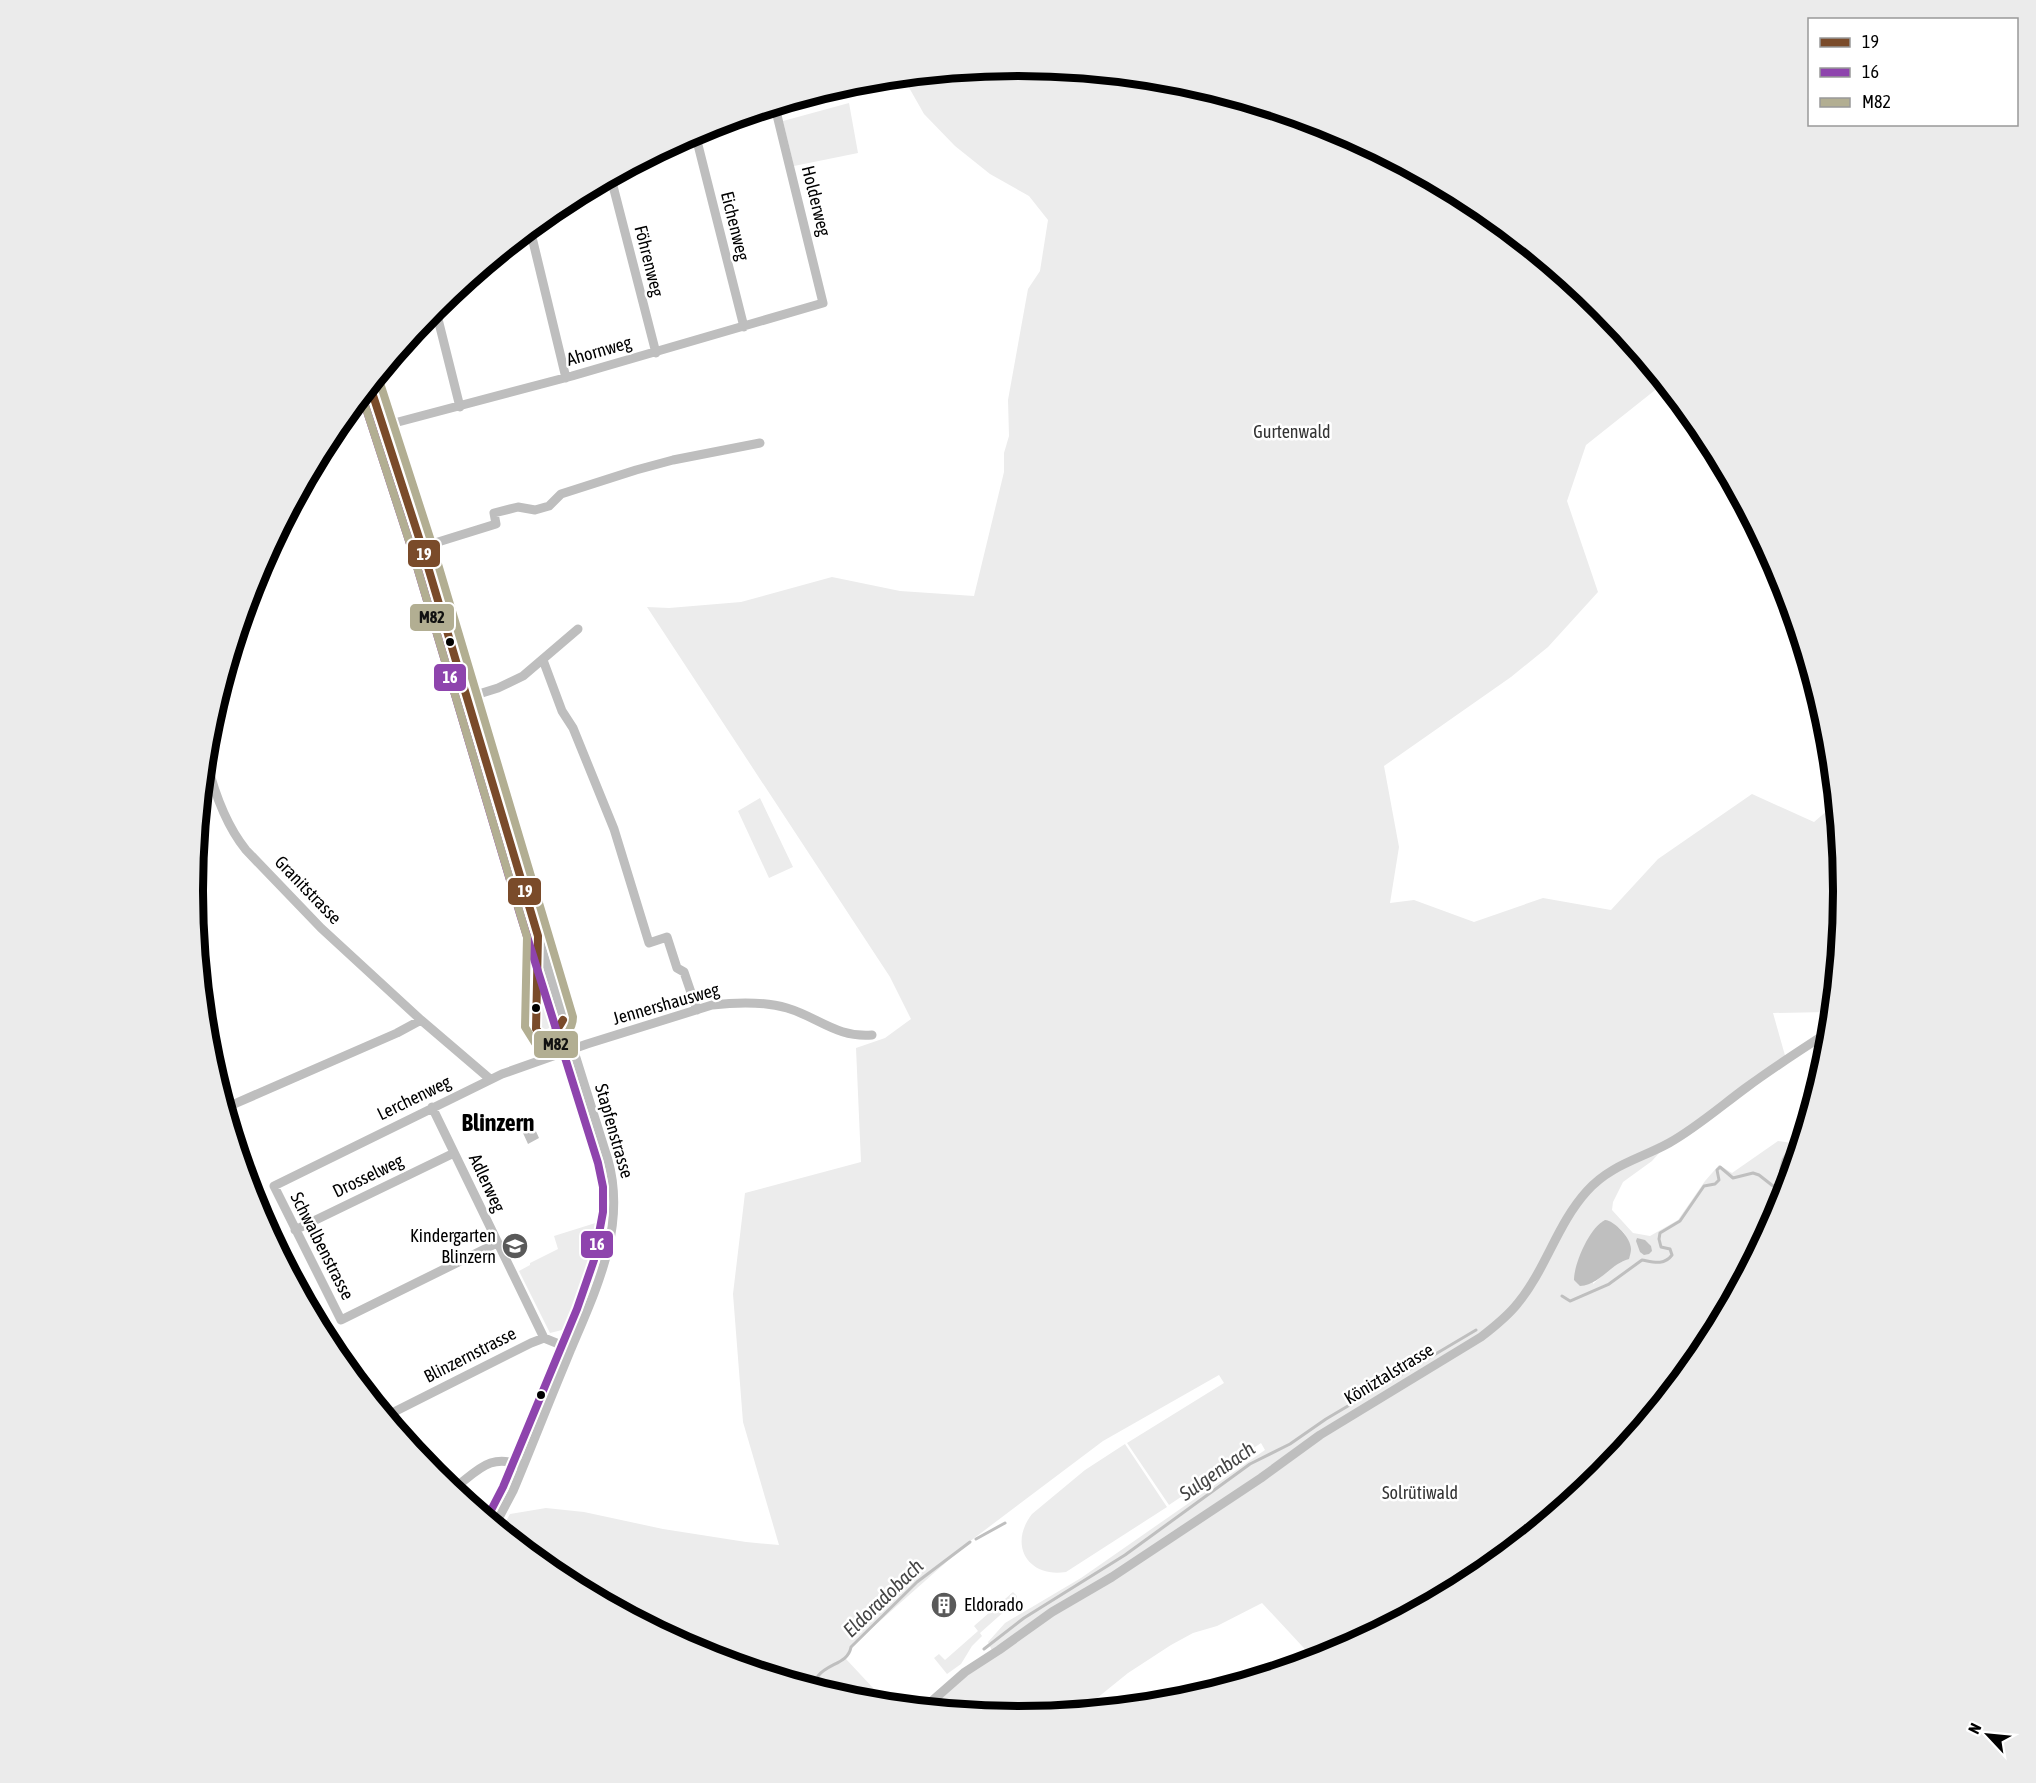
<svg xmlns="http://www.w3.org/2000/svg" width="2036" height="1783" font-family="'Asap Condensed',sans-serif">
	<style>
		.green { fill: #ececec; fill-rule: evenodd }
		.water { fill: #bfbfbf }
		.lines { fill: none; stroke-linecap: round; stroke-linejoin: round }
		.stream { stroke: #bfbfbf; stroke-width: 3 }
		.street { stroke: #bebebe; stroke-width: 9 }
		.bus-1-casing { stroke: #fff; stroke-width: 12 }
		.bus-2-casing { stroke: #fff; stroke-width: 12 }
		.bus-3-casing { stroke: #fff; stroke-width: 12 }
		.bus-1 { stroke: #7a4b2a; stroke-width: 8 }
		.bus-2 { stroke: #8e44ad; stroke-width: 8 }
		.bus-3 { stroke: #b2ae92; stroke-width: 8 }
		.bus-dot { fill: #000; stroke: #fff; stroke-width: 2 }
		.labels { text-anchor: middle; stroke-width: 5; stroke-linejoin: round; paint-order: stroke }
		.street-label { font-size: 18px; fill: #000; stroke: #fff }
		.park-label { font-size: 18px; fill: #333; stroke: #fff }
		.poi-label { font-size: 18px; fill: #000; stroke: #fff; text-anchor: end }
		.water-label { font-size: 20px; font-style: italic; fill: #444; stroke: #fff }
		.district-label { font-size: 24px; font-weight: bold; fill: #000; stroke: #fff }
		.rim { fill: none; stroke: #000; stroke-width: 8 }
		.line-badge { stroke: #fff; stroke-width: 2 }
		.badge-label { font-size: 16px; text-anchor: middle; font-weight: bold; fill: #fff }
		.pale-badge-label { font-size: 16px; text-anchor: middle; font-weight: bold; fill: #111 }
	</style>
	<rect width="100%" height="100%" fill="#fff"/>
	<path class="green" d="M1018,66l161,16 155,47 143,76 125,103 62,75 -78,62 -19,56 31,91 -50,55 -37,30 -127,89 15,81 -9,56 24,-3 60,22 69,-24 68,12 47,-51 94,-65 62,28 21,-18 8,88 -11,117 -4,3 -55,1 13,46 -118,84 -16,18 -29,21 -10,20 -1,8 21,23 17,3 28,-16 27,-39 14,-16 13,8 46,-32 22,3 -19,64 -77,142 -103,125 -125,103 -142,76 -19,6 -53,-57 -45,23 -24,7 -22,12 -43,28 -47,38 -63,6 -88,-9 63,-55 -5,-11 17,-19 76,-45 184,-128 -4,-7 -92,62 -42,-62 97,-60 -5,-8 -116,66 -134,101 -114,101 -9,16 42,45 -31,-3 -155,-47 -143,-76 -58,-48 9,-16 36,-6 38,4 79,17 83,13 33,3 -36,-123 -10,-128 12,-101 116,-31 -5,-114 29,-10 26,-19 -21,-42 -243,-370 22,1 72,-6 91,-25 68,14 74,5 30,-124v-19l5,-17 -1,-36 20,-111 12,-18 8,-51 -19,-24 -39,-22 -35,-28 -31,-32 -21,-37zM1601,1222c20,0 32,17 28,36l-16,8 -20,18z
		M849,103l9,50 -64,13 -11,-45z
		M760,798l33,69 -24,11 -31,-67z
		M545,986l10,37 -2,5 -5,2 -6,-2 -3,-6 3,-8 1,-27z
		M605,1220c-4,25 -21,92 -39,109l-16,4 -31,-62 11,-6v-2l28,-14 -4,-13z
		M1125,1444l42,63 -101,65c-38,6 -58,-27 -34,-58l53,-44z
		M1013,1592l4,4 -1,5 -36,32 2,3 -10,10 -11,18 -14,10 -13,-16 5,-4 6,6 33,-29 -4,-5z"/>
	<path class="water" d="M534,1127l5,11 -11,6 -5,-11z
		M1605,1220c10,1 26,18 26,29 0,3 -1,6 -2,10 -19,5 -29,26 -49,27l-6,-6c0,-17 16,-53 31,-60z
		M1637,1238l8,2 6,6 1,5 -3,3 -5,1 -4,-3 -4,-11z"/>
	<g class="lines">
		<path class="stream" d="M1562,1296l8,5 39,-17 33,-24c11,2 22,6 30,-5l-2,-6 -9,-2 -2,-8 1,-6 20,-12 24,-35 11,-2 4,-4 -2,-10 3,-3 13,11 20,-5 6,2 14,11 3,-1c7,-11 3,-26 13,-33l5,1 2,2
			M976,1539l29,-16
			M984,1649l40,-31 101,-63 125,-91 40,-20 36,-25 150,-89
			M818,1676c10,-13 30,-12 33,-29l66,-65 53,-40
			M802,1685l5,-3"/>
		<path class="street" d="M695,133l49,194
			M611,178l45,175
			M530,229l36,149
			M435,307l25,100
			M370,386l52,161 108,364 78,249c20,71 -16,137 -42,201 -18,43 -35,87 -53,130l-18,34
			M383,426l189,-50 251,-73 -48,-196
			M422,547l74,-23 -2,-11 24,-6 17,3 14,-4 12,-12 75,-24 37,-10 87,-17
			M543,660l19,51 11,17 41,101 35,114 18,-6 10,31 7,4 13,38
			M466,698l32,-10 25,-12 55,-47
			M206,759c8,33 19,65 40,91l75,78 100,92 69,59
			M432,1107l112,231
			M225,1108l172,-75 24,-13
			M295,1230l159,-77
			M497,1243l-156,77 -67,-134 228,-112 85,-30 125,-39c26,-3 51,-4 75,3 31,9 50,30 85,27
			M386,1416l145,-73 13,-5 27,11
			M452,1490c26,-19 37,-38 71,-24
			M924,1708l41,-36 34,-22 53,-38 60,-35 149,-99 59,-43 161,-98c13,-10 27,-21 37,-34 28,-34 39,-79 69,-112 23,-26 53,-32 82,-48 27,-15 52,-37 78,-56 27,-20 55,-38 83,-56"/>
		<defs>
			<path id="bus-1" d="M370,386l52,161 116,389 -2,93 5,6c12,2 17,-6 22,-15"/>
			<path id="bus-2" d="M362,396l50,154 108,364 78,249 5,24v25l-9,48 -17,49 -74,178 -16,31"/>
			<path id="bus-3" d="M362,396l50,154 115,387 -2,90 10,16 18,3c10,-6 20,-17 20,-29l-141,-473 -52,-161"/>
		</defs>
		<use href="#bus-1" class="bus-1-casing"/>
		<use href="#bus-2" class="bus-2-casing"/>
		<use href="#bus-3" class="bus-3-casing"/>
		<use href="#bus-1" class="bus-1"/>
		<use href="#bus-2" class="bus-2"/>
		<use href="#bus-3" class="bus-3"/>
	</g>
	<defs>
		<symbol id="school-disc" viewBox="-11 -11 22 22"><circle r="9.5" fill="#595959" stroke="#fff"/><path d="M0-5L7-2L0 1L-7-2ZM-4 1L0 2.5L4 1V4Q0 6-4 4Z" fill="#fff"/></symbol>
		<symbol id="building-disc" viewBox="-11 -11 22 22"><circle r="9.5" fill="#595959" stroke="#fff"/><path d="M-4-6H4V6H1V3H-1V6H-4ZM-2.5-4.3h1.7v1.8h-1.7ZM.8-4.3h1.7v1.8H.8ZM-2.5-1h1.7V.8h-1.7ZM.8-1h1.7V.8H.8Z" fill="#fff"/></symbol>
	</defs>
	<g fill-rule="evenodd">
		<use href="#school-disc" x="500" y="1231" width="30" height="30"/>
		<use href="#building-disc" x="929" y="1590" width="30" height="30"/>
	</g>
	<g class="bus-dot">
		<circle cx="450" cy="642" r="5"/>
		<circle cx="536" cy="1008" r="5"/>
		<circle cx="541" cy="1395" r="5"/>
	</g>
	<g class="labels">
		<g class="street-label">
			<text transform="translate(816 201) rotate(76)" y="6">Holderweg</text>
			<text transform="translate(735 226) rotate(76)" y="6">Eichenweg</text>
			<text transform="translate(649 261) rotate(76)" y="6">Föhrenweg</text>
			<text transform="translate(599 351) rotate(-16)" y="6">Ahornweg</text>
			<text transform="translate(308 890) rotate(46)" y="6">Granitstrasse</text>
			<text transform="translate(666 1004) rotate(-16)" y="6">Jennershausweg</text>
			<text transform="translate(414 1098) rotate(-26)" y="6">Lerchenweg</text>
			<text transform="translate(614 1131) rotate(74)" y="6">Stapfenstrasse</text>
			<text transform="translate(368 1176) rotate(-26)" y="6">Drosselweg</text>
			<text transform="translate(487 1183) rotate(65)" y="6">Adlerweg</text>
			<text transform="translate(322 1246) rotate(63)" y="6">Schwalbenstrasse</text>
			<text transform="translate(470 1355) rotate(-27)" y="6">Blinzernstrasse</text>
			<text transform="translate(1389 1374) rotate(-31)" y="6">Köniztalstrasse</text>
		</g>
		<g class="park-label">
			<text x="1292" y="438">Gurtenwald</text>
			<text x="1420" y="1499">Solrütiwald</text>
		</g>
		<g class="poi-label">
			<text x="496" y="1242">Kindergarten<tspan x="496" dy="21">Blinzern</tspan></text>
			<text x="964" y="1611" text-anchor="start">Eldorado</text>
		</g>
		<g class="water-label">
			<text transform="translate(1217 1471) rotate(-35)" y="7">Sulgenbach</text>
			<text transform="translate(883 1598) rotate(-44)" y="7">Eldoradobach</text>
		</g>
		<g class="district-label">
			<text x="498" y="1131">Blinzern</text>
		</g>
	</g>
	<path d="M0 0H2036V1783H0ZM203 891a815 815 0 1 1 1630 0a815 815 0 1 1-1630 0Z" fill="#ebebeb" fill-rule="evenodd"/>
	<path class="rim" d="M203 891a815 815 0 1 1 1630 0a815 815 0 1 1-1630 0Z"/>
	<g class="line-badge">
		<rect x="407" y="539" width="34" height="29" rx="6" fill="#7a4b2a"/>
		<rect x="409" y="603" width="46" height="29" rx="6" fill="#b2ae92"/>
		<rect x="433" y="663" width="34" height="29" rx="6" fill="#8e44ad"/>
		<rect x="507" y="877" width="35" height="29" rx="6" fill="#7a4b2a"/>
		<rect x="533" y="1030" width="46" height="29" rx="6" fill="#b2ae92"/>
		<rect x="580" y="1230" width="34" height="29" rx="6" fill="#8e44ad"/>
	</g>
	<g class="badge-label">
		<text x="424" y="560">19</text>
		<text x="450" y="683">16</text>
		<text x="525" y="897">19</text>
		<text x="597" y="1250">16</text>
	</g>
	<g class="pale-badge-label">
		<text x="432" y="623">M82</text>
		<text x="556" y="1050">M82</text>
	</g>
	<rect x="1808" y="18" width="210" height="108" fill="#ffffff" stroke="#999999" stroke-width="1.5"/>
	<rect x="1820" y="38" width="30" height="9" fill="#7a4b2a" stroke="#999999" stroke-width="1.5"/>
	<text x="1862" y="48" font-size="18" fill="#000000">19</text>
	<rect x="1820" y="68" width="30" height="9" fill="#8e44ad" stroke="#999999" stroke-width="1.5"/>
	<text x="1862" y="78" font-size="18" fill="#000000">16</text>
	<rect x="1820" y="98" width="30" height="9" fill="#b2ae92" stroke="#999999" stroke-width="1.5"/>
	<text x="1862" y="108" font-size="18" fill="#000000">M82</text>
	<g transform="translate(1988 1735) rotate(296)" stroke="#ffffff" stroke-width="4.5" paint-order="stroke">
	<path d="M0-4.5L10 22L0 15L-10 22Z" fill="#000000"/>
	<text y="-9" font-size="16" font-weight="bold" text-anchor="middle" fill="#000000">N</text>
	</g>
</svg>
